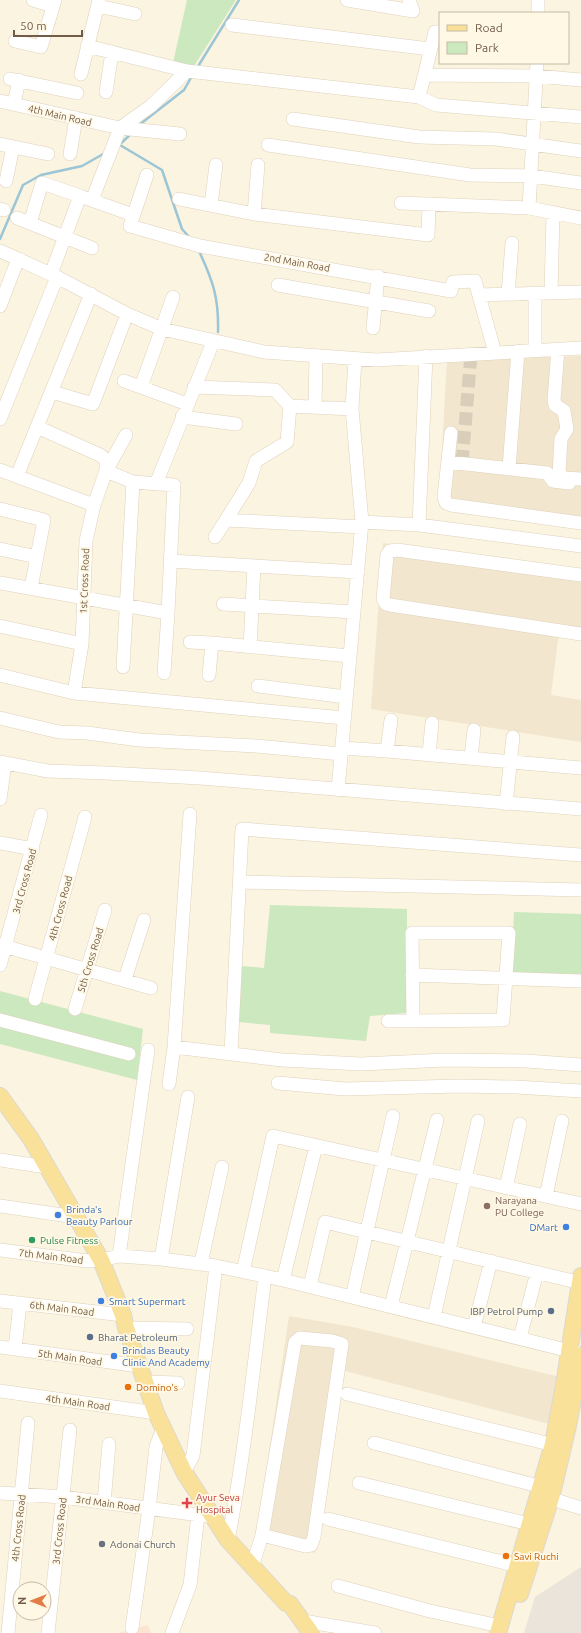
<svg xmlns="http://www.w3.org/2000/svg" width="581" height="1633" font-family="Ubuntu,sans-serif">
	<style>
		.residential { fill: #f3e6ce }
		.commercial { fill: #fce4d3 }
		.industrial { fill: #eae4db }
		.green { fill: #cbe8bf }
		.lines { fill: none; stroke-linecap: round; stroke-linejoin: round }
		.stream { stroke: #9cc5d5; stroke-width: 2.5 }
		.minor-tunnel { stroke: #d8ceba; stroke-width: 13; stroke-dasharray: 13 6; stroke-linecap: butt }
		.minor-casing { stroke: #dfd1bc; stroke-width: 14 }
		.major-casing { stroke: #ddd8d3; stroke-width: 18 }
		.minor { stroke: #fff; stroke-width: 13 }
		.major { stroke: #f9e199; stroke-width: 16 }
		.education-dot { fill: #8d6e63; stroke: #fff8e5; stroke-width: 1.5 }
		.shop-dot { fill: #3f7fe0; stroke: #fff8e5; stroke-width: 1.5 }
		.leisure-dot { fill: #2e9e5b; stroke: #fff8e5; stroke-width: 1.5 }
		.service-dot { fill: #5c6f8a; stroke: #fff8e5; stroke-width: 1.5 }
		.food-dot { fill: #e8710a; stroke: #fff8e5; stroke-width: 1.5 }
		.health-dot { fill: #e0444e; stroke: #fff8e5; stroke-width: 1.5 }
		.worship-dot { fill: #6b7280; stroke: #fff8e5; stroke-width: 1.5 }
		.labels { text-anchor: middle; stroke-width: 3.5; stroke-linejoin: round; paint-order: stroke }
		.street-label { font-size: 10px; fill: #715c48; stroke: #fff8e5 }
		.education-label { font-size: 10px; fill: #785e54; stroke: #fff8e5; text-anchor: start }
		.shop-label { font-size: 10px; fill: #366cbe; stroke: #fff8e5; text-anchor: start }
		.leisure-label { font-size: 10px; fill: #27864d; stroke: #fff8e5; text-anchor: start }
		.service-label { font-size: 10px; fill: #4e5e75; stroke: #fff8e5; text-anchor: end }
		.food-label { font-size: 10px; fill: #c56008; stroke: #fff8e5; text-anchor: start }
		.health-label { font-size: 10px; fill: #be3a42; stroke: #fff8e5; text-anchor: start }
		.worship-label { font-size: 10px; fill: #5b616d; stroke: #fff8e5; text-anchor: start }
	</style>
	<rect width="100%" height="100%" fill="#fbf4e0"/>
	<path class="residential" d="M581,356v170l-142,-20 8,-147z
		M383,543l198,28v64l-22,-3 -8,63 30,5v42l-210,-33z
		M289,1316l64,11 207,50 -11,47 -204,-53 -30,182 -59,-13z"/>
	<path class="commercial" d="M148,1625l3,8h-32z"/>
	<path class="industrial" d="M581,1567v66h-57l11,-36z"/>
	<path class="green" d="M187,0h49l-42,66 -21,-3z
		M270,905l137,4v104l-37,3 -4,25 -96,-8v-8l-31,-3 3,-56 22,2z
		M514,912l67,2v61l-70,-1z
		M0,991l143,38 -6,51 -137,-36z"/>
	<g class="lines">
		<path class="stream" d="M197,68l42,-68
			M139,125l45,-35 8,-14
			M120,145l42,25 20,59 8,9
			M118,146l14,-13
			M0,239l23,-54 18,-10 41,-9 23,-13
			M199,251c14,30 20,47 19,81"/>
		<path class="minor-tunnel" d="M462,463l9,-109"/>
		<defs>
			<path id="minor" d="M33,0l20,6
				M347,0l66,11 -4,-11
				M98,6l37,8
				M538,13v-13
				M232,25l198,24
				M15,41l26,6 14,-47
				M87,46l100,25 232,26 17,8 145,12
				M81,74l18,-74
				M425,75l112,1 44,4
				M10,79l67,14
				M106,92l6,-40
				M419,97l16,-65h5
				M0,101l120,27 60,6
				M14,104l5,-24
				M293,119l126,18 77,2 85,12
				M120,128l31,-22 36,-35
				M0,144l48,10
				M268,145l202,30 62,1 49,7
				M70,154l6,-36
				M147,175l-17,51 70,20 251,45 2,-9 22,-1 20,72
				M6,181l7,-34
				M179,199l75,15 174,21 1,-31
				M92,200l28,-72
				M401,203l128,5 52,10
				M211,205l5,-40
				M529,208l8,-145
				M0,209l4,1
				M254,214l4,-49
				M17,218l75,30
				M30,223l12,-40 38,13
				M0,251l18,8
				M51,274l29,-78 53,19
				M278,285l151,26
				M535,293v57
				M551,293l2,-79
				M508,294l4,-51
				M479,295l102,-3
				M0,306l18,-47 39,18 70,37 35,15 102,23 112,8 205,-12
				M373,328l5,-52
				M558,349l-4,51 1,5 9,6 3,18 -6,10 -2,34 5,5 17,1
				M355,359l-3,50 -62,-3 -3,36 -31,19 -7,22 -23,37 136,7
				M124,381l63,23
				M141,387l32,-90
				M194,387l81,3 15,16
				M52,392l41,12 34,-90
				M315,407l1,-51
				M182,417l54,7
				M0,419l57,-142
				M37,427l63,28 6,5v11
				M451,433l-7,64 2,6 5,2 130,18
				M448,462l99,11 6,8 16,2
				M509,468l9,-117
				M0,470l94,35
				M106,471l27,11 41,3 -6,128 -4,60
				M17,476l74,-182
				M156,484l57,-142
				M0,509l44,11 -13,68
				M362,522l57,3 162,21
				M419,525l7,-169
				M215,537l11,-17
				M0,549l37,8
				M170,561l188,11
				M581,575l-184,-25 -7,1 -3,4 -4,44 3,5 4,1 191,29
				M0,583l168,30
				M223,604l131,8
				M0,626l82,18
				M190,642l22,1 -3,32
				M212,643l138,13
				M250,647l4,-81
				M123,667l10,-185
				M0,675l74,18 270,25
				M258,686l88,11
				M74,693l8,-49 4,-103 8,-36 12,-34 20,-36
				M0,718l59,14 28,1 52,7 117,6 85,8
				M342,748l45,3 194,17
				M387,751l4,-31
				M429,754l3,-31
				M471,758l3,-28
				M0,762l48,9 58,2 94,5 381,31
				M338,790l24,-268 -10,-113
				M0,799l5,-36
				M506,804l7,-67
				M0,843l33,6
				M240,882l341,8
				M0,945l151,43
				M0,965l41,-150
				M412,975l169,6
				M125,979l19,-59
				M35,999l50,-182
				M75,1009l30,-99
				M0,1020l129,34
				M388,1021h25l-1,-88h97l-6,87 -90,1
				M174,1047l108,13 79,4 85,-4 80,1 55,4
				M231,1053l11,-224 339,26
				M278,1083l67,6 114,-3 57,1 65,4
				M169,1084l5,-37 16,-233
				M0,1160l46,7
				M506,1188l14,-64
				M546,1196l16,-75
				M0,1206l76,11
				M0,1250l87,11 14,-1 18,-4 42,3 55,7 67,14 295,73
				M119,1256l29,-206
				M161,1259l27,-162
				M201,1263l21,-96
				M243,1272l30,-136 308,68
				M283,1280l33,-134
				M310,1286l15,-64 256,61
				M352,1297l41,-181
				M0,1301l123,14
				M391,1306l46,-186
				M434,1317l44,-196
				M474,1327l17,-66
				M126,1328l61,1
				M300,1338l32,3 10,3 -28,193 -3,8 -6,1 -43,-11 33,-193z
				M520,1338l17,-66
				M0,1347l139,19
				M15,1349l5,-46
				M145,1382l33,1
				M0,1391l156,22
				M347,1394l215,53
				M374,1443l168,44
				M184,1472l9,-16 23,-190
				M359,1483l170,41
				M0,1493l63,4 152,20
				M543,1496l38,12
				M104,1503l5,-59
				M328,1519l198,49
				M228,1540c17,-87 26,-176 37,-264
				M252,1567l10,-32
				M338,1586l92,25 70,15
				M303,1621l72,12
				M132,1628l17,-119 7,-62 7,-19
				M8,1633l20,-210
				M48,1633l22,-203
				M172,1633l18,-48 8,-70"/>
			<path id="major" d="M0,1096l31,43 70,121 22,55 3,13 30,85 28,59 44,68 58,63 4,1 21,29
				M520,1594l31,-96 17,-72 13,-71
				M498,1633l55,-189 11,-59 17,-109"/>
		</defs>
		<use href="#minor" class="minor-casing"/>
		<use href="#major" class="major-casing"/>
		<use href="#minor" class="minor"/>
		<use href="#major" class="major"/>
	</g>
	<circle class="education-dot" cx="487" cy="1206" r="4"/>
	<g class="shop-dot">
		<circle cx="58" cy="1215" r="4"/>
		<circle cx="566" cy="1227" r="4"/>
		<circle cx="101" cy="1301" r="4"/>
		<circle cx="114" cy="1356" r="4"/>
	</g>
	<circle class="leisure-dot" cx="32" cy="1240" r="4"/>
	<g class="service-dot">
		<circle cx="551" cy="1311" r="4"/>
		<circle cx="90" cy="1337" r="4"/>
	</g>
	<g class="food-dot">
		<circle cx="128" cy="1387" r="4"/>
		<circle cx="506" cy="1556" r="4"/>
	</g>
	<path class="health-dot" d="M185 1497h4v4h4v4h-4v4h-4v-4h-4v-4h4z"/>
	<circle class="worship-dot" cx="102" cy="1544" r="4"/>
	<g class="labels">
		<g class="street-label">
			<text transform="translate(60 115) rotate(13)" y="4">4th Main Road</text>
			<text transform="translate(297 262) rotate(10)" y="4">2nd Main Road</text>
			<text transform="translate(84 581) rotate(-88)" y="4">1st Cross Road</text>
			<text transform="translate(24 881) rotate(-75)" y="4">3rd Cross Road</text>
			<text transform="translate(60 908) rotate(-75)" y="4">4th Cross Road</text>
			<text transform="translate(90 960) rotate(-73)" y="4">5th Cross Road</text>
			<text transform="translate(51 1256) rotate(7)" y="4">7th Main Road</text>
			<text transform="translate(62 1308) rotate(7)" y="4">6th Main Road</text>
			<text transform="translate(70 1357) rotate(8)" y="4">5th Main Road</text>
			<text transform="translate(78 1402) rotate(8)" y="4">4th Main Road</text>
			<text transform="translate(108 1503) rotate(8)" y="4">3rd Main Road</text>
			<text transform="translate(18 1528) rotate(-84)" y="4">4th Cross Road</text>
			<text transform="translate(59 1531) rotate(-84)" y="4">3rd Cross Road</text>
		</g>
		<g class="education-label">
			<text x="495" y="1204">Narayana<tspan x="495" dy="12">PU College</tspan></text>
		</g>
		<g class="shop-label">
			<text x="66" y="1213">Brinda's<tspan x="66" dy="12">Beauty Parlour</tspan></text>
			<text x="558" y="1231" text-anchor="end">DMart</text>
			<text x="109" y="1305">Smart Supermart</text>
			<text x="122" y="1354">Brindas Beauty<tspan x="122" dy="12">Clinic And Academy</tspan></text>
		</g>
		<g class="leisure-label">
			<text x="40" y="1244">Pulse Fitness</text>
		</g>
		<g class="service-label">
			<text x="543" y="1315">IBP Petrol Pump</text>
			<text x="98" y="1341" text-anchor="start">Bharat Petroleum</text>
		</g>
		<g class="food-label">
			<text x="136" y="1391">Domino's</text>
			<text x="514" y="1560">Savi Ruchi</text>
		</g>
		<g class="health-label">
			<text x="196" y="1501">Ayur Seva<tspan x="196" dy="12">Hospital</tspan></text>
		</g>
		<g class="worship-label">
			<text x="110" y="1548">Adonai Church</text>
		</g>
	</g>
	<rect x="439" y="12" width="130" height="52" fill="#fff8e5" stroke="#c6baa6"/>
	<rect x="447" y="25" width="20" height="6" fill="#f9e199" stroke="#c6baa6"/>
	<text x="475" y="32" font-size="12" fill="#715c48">Road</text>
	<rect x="447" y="42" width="20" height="12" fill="#cbe8bf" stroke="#c6baa6"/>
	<text x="475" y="52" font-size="12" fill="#715c48">Park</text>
	<g transform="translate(32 1601) rotate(270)"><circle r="19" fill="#fff8e5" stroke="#c6baa6"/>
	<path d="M0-3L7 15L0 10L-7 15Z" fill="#e37d47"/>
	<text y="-6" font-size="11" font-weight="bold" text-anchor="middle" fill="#715c48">N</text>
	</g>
	<path d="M14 30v6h68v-6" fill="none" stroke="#715c48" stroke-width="2"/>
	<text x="20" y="30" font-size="12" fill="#715c48" stroke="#fff8e5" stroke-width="3" paint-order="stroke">50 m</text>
</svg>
